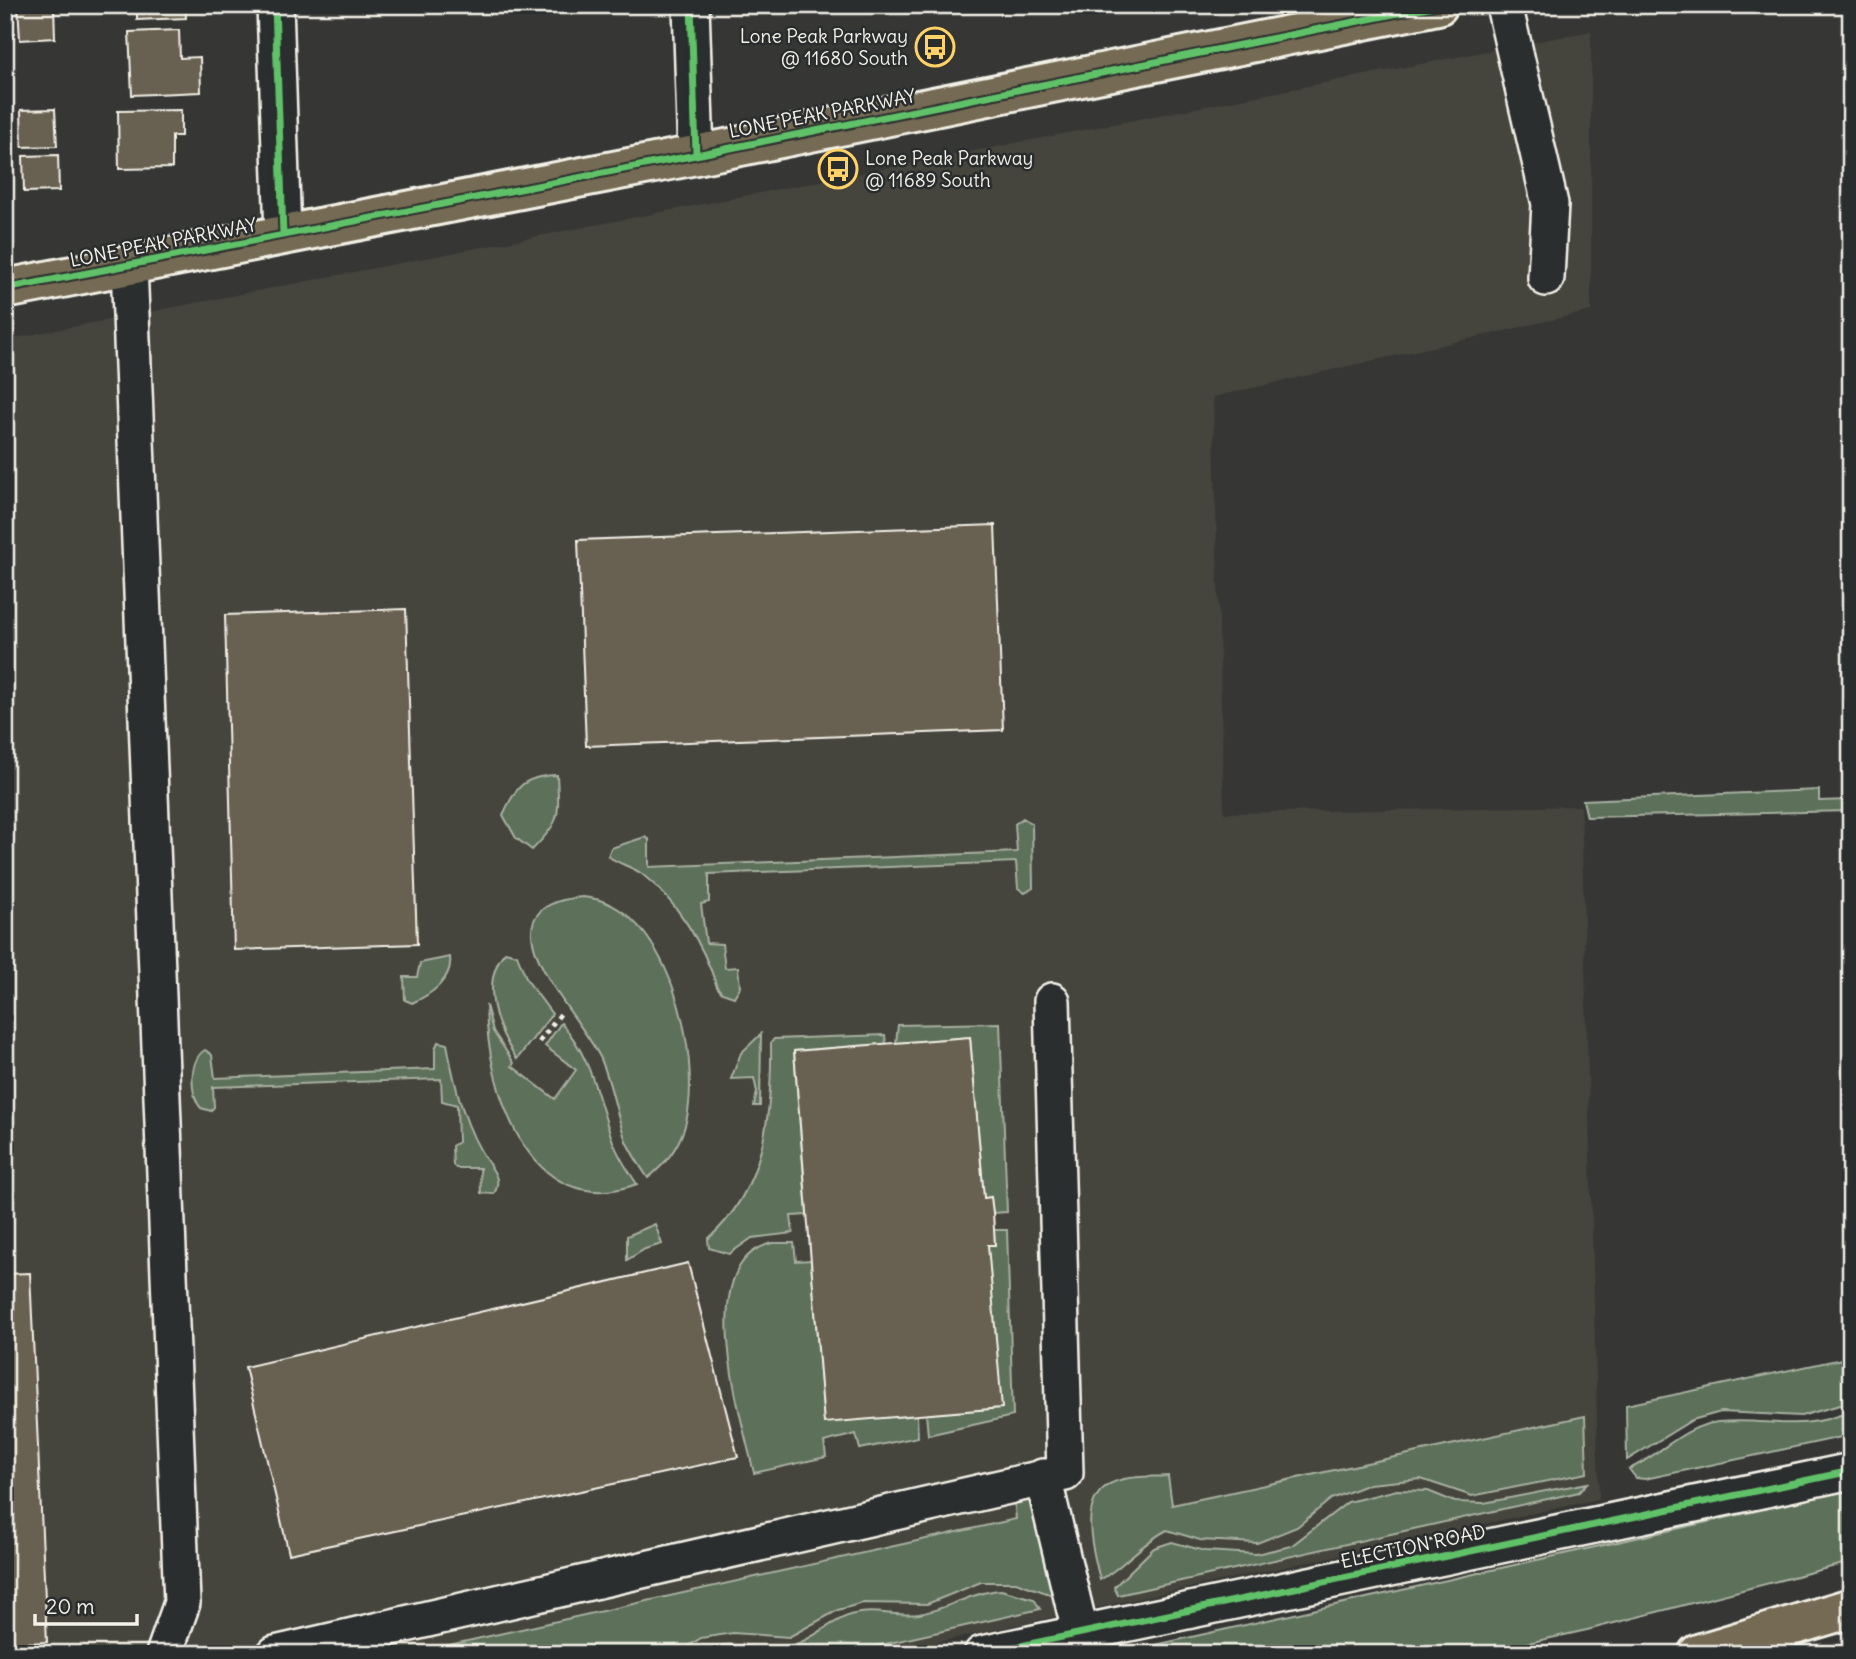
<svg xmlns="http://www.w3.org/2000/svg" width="1856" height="1659" font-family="Delius,sans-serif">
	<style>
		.built { fill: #45443d }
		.green { fill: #5b705a; stroke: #a8b0a1; stroke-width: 2 }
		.building { fill: #686151; stroke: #f4f1e8; stroke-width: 2 }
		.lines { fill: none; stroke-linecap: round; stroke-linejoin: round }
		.minor-casing { stroke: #f4f1e8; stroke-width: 40 }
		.major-casing { stroke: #f4f1e8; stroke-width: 44 }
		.highway-casing { stroke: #f4f1e8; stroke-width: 44 }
		.path { stroke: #f4f1e8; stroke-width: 4.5; stroke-dasharray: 5 5; stroke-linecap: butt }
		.minor { stroke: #2a2d2e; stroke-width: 35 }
		.major { stroke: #746b52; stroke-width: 38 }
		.highway { stroke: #746b52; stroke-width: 38 }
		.cycleway-casing { stroke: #2a2d2e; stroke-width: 11 }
		.cycleway { stroke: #61c268; stroke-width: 7 }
		.labels { text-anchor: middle; stroke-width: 5; stroke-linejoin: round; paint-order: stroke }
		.poi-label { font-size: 19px; fill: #f4f1e8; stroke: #2a2d2e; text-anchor: end }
		.street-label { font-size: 19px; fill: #f4f1e8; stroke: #2a2d2e }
	</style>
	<rect width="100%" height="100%" fill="#363735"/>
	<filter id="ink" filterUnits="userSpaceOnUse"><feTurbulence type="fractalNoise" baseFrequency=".0143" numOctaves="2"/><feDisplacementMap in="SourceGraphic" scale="14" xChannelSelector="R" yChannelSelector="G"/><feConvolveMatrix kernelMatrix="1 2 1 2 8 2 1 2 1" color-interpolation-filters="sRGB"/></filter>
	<g filter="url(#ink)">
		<path class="built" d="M1591,31v280l-378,86 11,416 357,-7 18,693 -716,155h-878v-1314z"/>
		<path class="green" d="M557,775c2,41 5,45 -25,75l-16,-12 -13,-23c13,-29 21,-39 54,-40z
			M1819,790v11l32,-1v11l-264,6 -4,-17z
			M1023,818l9,6 1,64 -8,5 -7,-5 -2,-26 -307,12v28l-8,2 5,39 16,1 3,24 13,-1 2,20 -6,10 -12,-4 -5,-6c-14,-43 -39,-85 -75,-113 -11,-8 -24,-10 -34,-18l3,-8 34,-11 4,2v28l368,-15 -2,-28z
			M583,897c86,6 119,159 103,225 -6,24 -19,41 -38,56 -8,-12 -16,-24 -22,-37 -10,-27 -14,-56 -25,-82 -21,-45 -133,-153 -18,-162z
			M505,952l12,3 10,25 25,34 -35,45c-20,-29 -38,-76 -12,-107z
			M450,957c3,23 -20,38 -38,46l-7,-3 -1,-23h13l3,-14z
			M486,1005l7,26 21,32 -2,3 43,33 21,-29 -31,-24 16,-23c30,33 36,73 50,113 6,18 16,33 26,48 -110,40 -150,-97 -151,-179z
			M1000,1023l7,189 -14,1 -2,-15h-7l-14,-161 -74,6 2,-18z
			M761,1034l-1,72h-6l3,-14 -3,-14 -23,1 10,-26z
			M885,1035l1,9 -92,7 13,164 -16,1 2,17 -41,5 -23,16 -20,-6 -1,-9c57,-50 64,-125 63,-196l3,-4z
			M438,1042l9,2c7,40 18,86 42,120 7,10 12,18 5,30l-13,-1 -1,-25h-24l-3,-3 -1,-19 6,-4 -1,-37 -15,-4 -1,-22 -228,8 1,20 -3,4 -10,-3c-12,-13 -12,-49 4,-58l7,5 3,23 220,-9v-20z
			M655,1224l7,20 -17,5 -18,11v-24z
			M994,1230h13l6,186 -85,19 -2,-21 62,-169h7z
			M773,1243h21l2,18 15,-1 13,162 93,-7 1,22 -58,12 -4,-15 -32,8 2,15 -72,16c-12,-54 -63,-213 19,-230z
			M1851,1357v44l-4,2 -46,13 -80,-4 -29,8 -65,40 -1,-55z
			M1851,1411v24l-206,44 -9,-1 -7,-9c30,-13 54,-43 89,-47 52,-5 79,12 133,-11z
			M1585,1416l2,57 -115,23 -51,-17 -52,5 -38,15 -34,28 -40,16 -57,-3 -33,-10c-27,14 -41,35 -67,50 -8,-35 -26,-91 24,-101 14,-3 30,-2 44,-3l4,29z
			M1587,1483l-8,9 -461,103 -4,-8 40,-39 18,-6 33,9 51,3 35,-8 57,-44 49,-12 31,1 27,11 29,1z
			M1851,1490v72l-264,68 -109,24h-363z
			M1031,1495l21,100 -36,-13h-35l-54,22 -64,-1 -25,7 -49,27 -56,-4 -32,5 -25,16h-267l607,-135 -2,-20z
			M1001,1590l33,9 6,10 -199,45h-148c39,-21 64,2 100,-9 20,-5 36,-23 57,-30 23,-7 46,2 69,-1 29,-5 53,-22 82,-24z"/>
		<path class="building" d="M18,5h36l1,33 -35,2z
			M137,5h48l1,13 -49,2z
			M179,30l1,28 20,-1 1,35 -69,3 -3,-63z
			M55,109l2,37 -35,1 -1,-37z
			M181,110v26h-9v32l-53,1 -1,-58z
			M58,155l1,36 -35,1 -1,-36z
			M995,525l8,205 -417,16 -8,-206z
			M406,609l11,335 -183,6 -9,-335z
			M970,1037l14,161 7,-1 2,16 2,32h-7l14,163 -178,15 -30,-372z
			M688,1263l50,194 -449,97 -44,-187z
			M30,1273l17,369 -42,2v-370z"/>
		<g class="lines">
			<defs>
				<path id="minor" d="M275,5l8,230
					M691,5l5,150
					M1504,5l46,199 -4,74
					M129,264l53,1339 -18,51
					M1043,1477l37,154
					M275,1654l790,-181 -13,-472
					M982,1654l869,-183"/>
				<path id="major" d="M5,289l691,-134 742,-150"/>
				<path id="highway" d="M1698,1654l153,-46"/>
			</defs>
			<use href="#minor" class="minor-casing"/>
			<use href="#major" class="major-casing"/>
			<use href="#highway" class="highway-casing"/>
			<path class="path" d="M539,1042l23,-30"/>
			<use href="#minor" class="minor"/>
			<use href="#major" class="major"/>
			<use href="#highway" class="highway"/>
			<defs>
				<path id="cycleway" d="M275,5l8,230
					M691,5l5,150
					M5,289l691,-134 742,-150
					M982,1654l869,-183"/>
			</defs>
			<use href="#cycleway" class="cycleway-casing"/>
			<use href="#cycleway" class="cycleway"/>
		</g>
	</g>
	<defs>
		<symbol id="bus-ring" viewBox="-11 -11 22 22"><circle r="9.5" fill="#2a2d2e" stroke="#ffd166" stroke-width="1.5"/><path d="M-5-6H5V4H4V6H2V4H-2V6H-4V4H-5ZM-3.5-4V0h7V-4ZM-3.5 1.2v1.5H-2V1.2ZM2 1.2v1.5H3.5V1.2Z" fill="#ffd166"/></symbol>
	</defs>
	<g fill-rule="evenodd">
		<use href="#bus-ring" x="913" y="25" width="44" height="44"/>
		<use href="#bus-ring" x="816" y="147" width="44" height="44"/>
	</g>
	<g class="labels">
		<g class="poi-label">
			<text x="908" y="43">Lone Peak Parkway<tspan x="908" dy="22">@ 11680 South</tspan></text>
			<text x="865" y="165" text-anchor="start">Lone Peak Parkway<tspan x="865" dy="22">@ 11689 South</tspan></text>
		</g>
		<g class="street-label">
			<text transform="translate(822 113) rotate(-11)" y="7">LONE PEAK PARKWAY</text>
			<text transform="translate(163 242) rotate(-11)" y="7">LONE PEAK PARKWAY</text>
			<text transform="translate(1413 1546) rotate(-12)" y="7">ELECTION ROAD</text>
		</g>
	</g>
	<rect width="1856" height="1659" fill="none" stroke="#2a2d2e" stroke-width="28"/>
	<rect x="14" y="14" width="1828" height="1631" fill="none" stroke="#f4f1e8" stroke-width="2.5" filter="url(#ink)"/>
	<path d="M35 1614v10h102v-10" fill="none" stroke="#f4f1e8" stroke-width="3.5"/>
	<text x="46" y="1614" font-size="21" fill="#f4f1e8" stroke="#2a2d2e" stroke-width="5" paint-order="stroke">20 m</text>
</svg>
